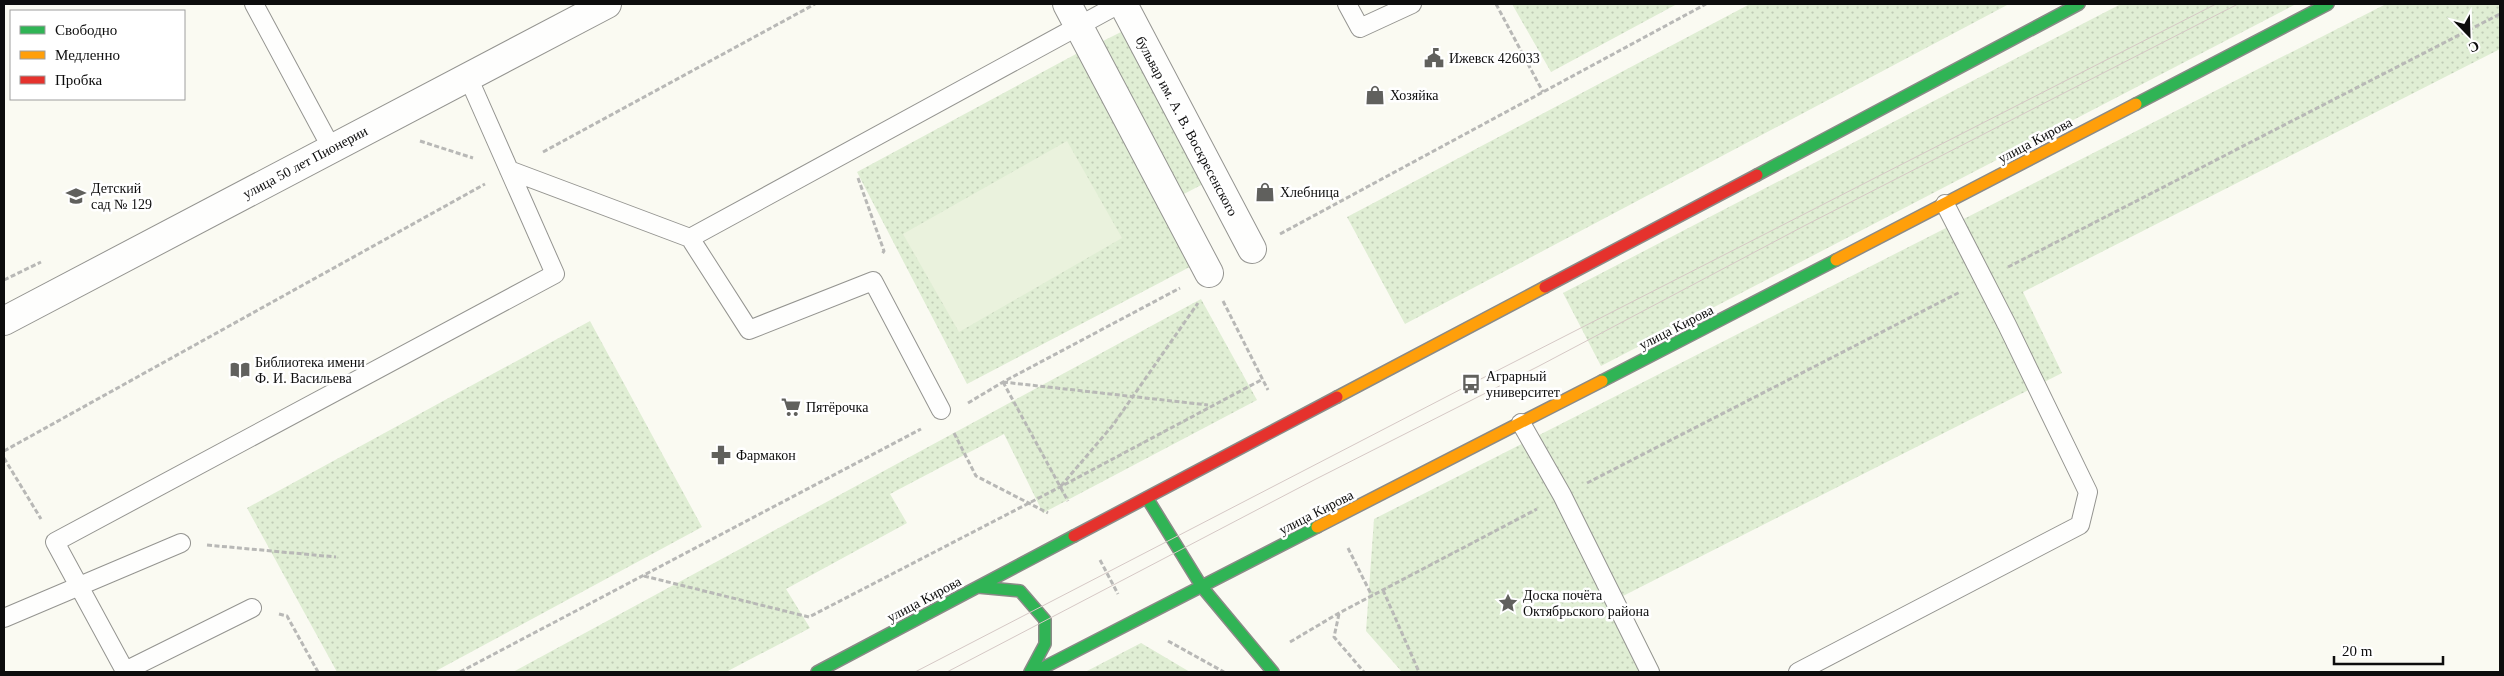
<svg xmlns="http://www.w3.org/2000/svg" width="2504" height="676" font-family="'Times New Roman',serif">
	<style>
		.green { fill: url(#green-dots) }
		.pitch { fill: #eaf2dd }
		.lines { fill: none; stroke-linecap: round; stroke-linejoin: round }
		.lane-casing { stroke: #949490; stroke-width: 20 }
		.street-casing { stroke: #949490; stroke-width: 30 }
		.fast-casing { stroke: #8a8a87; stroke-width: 14 }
		.slow-casing { stroke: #8a8a87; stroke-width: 14 }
		.jam-casing { stroke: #8a8a87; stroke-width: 14 }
		.path { stroke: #b8b8b6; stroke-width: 3; stroke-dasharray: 5 2.5; stroke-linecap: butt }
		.lane { stroke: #fefefd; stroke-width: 18 }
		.street { stroke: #fefefd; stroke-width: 28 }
		.fast { stroke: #30b455; stroke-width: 11 }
		.slow { stroke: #ff9f0a; stroke-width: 11 }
		.jam { stroke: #e5322d; stroke-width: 11 }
		.tram { stroke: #d5c8c5; stroke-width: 1 }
		.labels { text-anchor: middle; stroke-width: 5; stroke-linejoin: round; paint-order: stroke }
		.poi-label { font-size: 14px; fill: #0d0d0d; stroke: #fff; text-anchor: start }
		.street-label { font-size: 14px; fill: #0d0d0d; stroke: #fff }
	</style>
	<defs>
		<pattern id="green-dots" width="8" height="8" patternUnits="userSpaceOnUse" patternTransform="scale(1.25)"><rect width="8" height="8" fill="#e0eed4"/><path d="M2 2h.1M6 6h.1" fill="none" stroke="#bfcbb5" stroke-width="1.8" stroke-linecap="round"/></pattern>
	</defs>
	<rect width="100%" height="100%" fill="#fafaf2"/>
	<path class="green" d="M1512,4h165l-126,68z
		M1750,4h259l-604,320 -58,-107z
		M2121,4h175l-695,362 -38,-73z
		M2386,4h114v45l-477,243 39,81 -439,223 38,76h-259l-36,-41 8,-112z
		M1125,30l80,153 -23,12 -81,-153z
		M1089,47l114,213 -236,124 -110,-212z
		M1201,299l56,101 -214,113 -39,-79 -114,60 17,29 -121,66 24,39 -84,44h-213z
		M590,321l112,206 -268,145h-97l-90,-164z
		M1141,643l49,29h-105z"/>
	<path class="pitch" d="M1067,141l55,97 -163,94 -56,-98z"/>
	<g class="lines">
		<defs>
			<path id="lane" d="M254,4l78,145
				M1347,4l13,24 52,-24
				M509,170l181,68 429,-234
				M690,238l59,92 124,-49 68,129
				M1521,423l41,72 88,177
				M252,608l-127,63 -70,-129 500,-268 -87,-197
				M4,618l177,-75
				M1798,672l282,-147 8,-33 -81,-167 -62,-121"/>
			<path id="street" d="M1067,4l142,269
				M1123,4l129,245
				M4,321l603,-317"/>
			<path id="fast" d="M2136,104l192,-100
				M1757,175l322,-171
				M1602,381l234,-121
				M1147,498l55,89
				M978,587l42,4 25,29v24l-15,28
				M1202,587l71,85
				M817,672l257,-136
				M1035,672l282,-145"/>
			<path id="slow" d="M1836,260l300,-156
				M1337,397l208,-110
				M1317,527l285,-146"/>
			<path id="jam" d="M1545,287l212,-112
				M1074,536l263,-139"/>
		</defs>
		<use href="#lane" class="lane-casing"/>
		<use href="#street" class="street-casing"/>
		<use href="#fast" class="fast-casing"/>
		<use href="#slow" class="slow-casing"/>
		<use href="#jam" class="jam-casing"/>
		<path class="path" d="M1496,4l47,88
			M420,141l53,17
			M543,152l272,-148
			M858,178l26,73 -2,3
			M1280,234l426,-230
			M2008,267l492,-253
			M4,280l37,-18
			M1223,301l45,89
			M1003,382l65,119
			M1003,382l205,23
			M968,403l35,-21 177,-94
			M954,433l22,43 72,37
			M4,451l481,-267
			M4,458l37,61
			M1587,483l373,-191
			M1061,486l52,-61 85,-122
			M207,545l129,12
			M1348,548l24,48
			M1100,560l18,34
			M644,576l165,41 251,-130 203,-108
			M1383,590l36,82
			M279,614l8,2 31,56
			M1339,614l-5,23 30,35
			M1168,641l56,31
			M1290,642l49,-29 198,-104
			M460,672l461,-243"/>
		<use href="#lane" class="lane"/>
		<use href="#street" class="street"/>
		<use href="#fast" class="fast"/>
		<use href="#slow" class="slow"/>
		<use href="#jam" class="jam"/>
		<path class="tram" d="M915,672l556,-288 745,-380
			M947,672l367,-192 225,-114 265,-140 434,-222"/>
	</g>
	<defs>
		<symbol id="civic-bare" viewBox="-9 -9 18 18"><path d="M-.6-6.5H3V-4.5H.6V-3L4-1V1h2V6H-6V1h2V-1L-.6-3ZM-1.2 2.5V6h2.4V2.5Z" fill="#60605d" stroke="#fff" stroke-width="2.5" paint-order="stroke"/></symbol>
		<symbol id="shop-bare" viewBox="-9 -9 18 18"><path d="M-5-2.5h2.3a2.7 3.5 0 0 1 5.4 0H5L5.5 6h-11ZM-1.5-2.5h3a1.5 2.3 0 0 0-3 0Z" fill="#60605d" stroke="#fff" stroke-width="2.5" paint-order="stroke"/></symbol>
		<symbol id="school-bare" viewBox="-9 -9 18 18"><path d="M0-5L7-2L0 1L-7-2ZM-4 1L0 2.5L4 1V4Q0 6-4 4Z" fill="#60605d" stroke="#fff" stroke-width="2.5" paint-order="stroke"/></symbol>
		<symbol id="library-bare" viewBox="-9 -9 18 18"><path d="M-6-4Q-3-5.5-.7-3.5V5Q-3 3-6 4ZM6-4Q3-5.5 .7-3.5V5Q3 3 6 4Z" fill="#60605d" stroke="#fff" stroke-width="2.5" paint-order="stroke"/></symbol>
		<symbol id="bus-bare" viewBox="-9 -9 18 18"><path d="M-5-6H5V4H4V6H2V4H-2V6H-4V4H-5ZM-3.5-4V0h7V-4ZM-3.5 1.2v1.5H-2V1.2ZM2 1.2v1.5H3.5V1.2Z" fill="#60605d" stroke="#fff" stroke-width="2.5" paint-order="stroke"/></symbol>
		<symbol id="supermarket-bare" viewBox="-9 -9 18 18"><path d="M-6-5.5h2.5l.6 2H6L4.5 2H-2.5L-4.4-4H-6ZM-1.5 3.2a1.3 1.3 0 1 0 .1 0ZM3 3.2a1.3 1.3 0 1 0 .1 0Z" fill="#60605d" stroke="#fff" stroke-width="2.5" paint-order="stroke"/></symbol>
		<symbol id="pharmacy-bare" viewBox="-9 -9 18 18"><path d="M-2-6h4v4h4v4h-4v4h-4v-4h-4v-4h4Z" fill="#60605d" stroke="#fff" stroke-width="2.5" paint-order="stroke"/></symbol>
		<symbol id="sight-bare" viewBox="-9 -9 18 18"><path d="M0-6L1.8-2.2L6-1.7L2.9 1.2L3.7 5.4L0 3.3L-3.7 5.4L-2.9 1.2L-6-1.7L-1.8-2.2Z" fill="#60605d" stroke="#fff" stroke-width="2.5" paint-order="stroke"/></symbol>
	</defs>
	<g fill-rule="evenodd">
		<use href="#civic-bare" x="1420" y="44" width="28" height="28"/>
		<use href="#shop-bare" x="1361" y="81" width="28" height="28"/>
		<use href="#shop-bare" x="1251" y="178" width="28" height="28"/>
		<use href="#school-bare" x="62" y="182" width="28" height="28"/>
		<use href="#library-bare" x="226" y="356" width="28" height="28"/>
		<use href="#bus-bare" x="1457" y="370" width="28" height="28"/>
		<use href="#supermarket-bare" x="777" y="393" width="28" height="28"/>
		<use href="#pharmacy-bare" x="707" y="441" width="28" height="28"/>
		<use href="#sight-bare" x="1494" y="589" width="28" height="28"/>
	</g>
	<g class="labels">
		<g class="poi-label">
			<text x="1449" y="63">Ижевск 426033</text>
			<text x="1390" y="100">Хозяйка</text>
			<text x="91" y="193">Детский<tspan x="91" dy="16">сад № 129</tspan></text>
			<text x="1280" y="197">Хлебница</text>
			<text x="255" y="367">Библиотека имени<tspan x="255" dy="16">Ф. И. Васильева</tspan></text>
			<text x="1486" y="381">Аграрный<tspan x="1486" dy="16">университет</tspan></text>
			<text x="806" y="412">Пятёрочка</text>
			<text x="736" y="460">Фармакон</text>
			<text x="1523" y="600">Доска почёта<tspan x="1523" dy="16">Октябрьского района</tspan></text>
		</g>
		<g class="street-label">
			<text transform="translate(1187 126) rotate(62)" y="5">бульвар им. А. В. Воскресенского</text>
			<text transform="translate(2035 140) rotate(-28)" y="5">улица Кирова</text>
			<text transform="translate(305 162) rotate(-28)" y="5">улица 50 лет Пионерии</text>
			<text transform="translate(1676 327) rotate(-27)" y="5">улица Кирова</text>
			<text transform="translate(1316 512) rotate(-27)" y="5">улица Кирова</text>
			<text transform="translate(924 599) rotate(-28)" y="5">улица Кирова</text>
		</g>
	</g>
	<rect width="2504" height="676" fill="none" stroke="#0d0d0d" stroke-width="10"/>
	<rect x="10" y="10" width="175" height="90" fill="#ffffff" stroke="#9e9e9e"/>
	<rect x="20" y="26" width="25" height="8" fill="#30b455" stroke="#9e9e9e"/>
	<text x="55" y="35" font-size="15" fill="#0d0d0d">Свободно</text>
	<rect x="20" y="51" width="25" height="8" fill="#ff9f0a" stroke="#9e9e9e"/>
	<text x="55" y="60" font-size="15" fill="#0d0d0d">Медленно</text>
	<rect x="20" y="76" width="25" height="8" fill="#e5322d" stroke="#9e9e9e"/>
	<text x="55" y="85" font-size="15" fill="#0d0d0d">Пробка</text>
	<g transform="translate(2469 35) rotate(157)" stroke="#ffffff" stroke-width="4" paint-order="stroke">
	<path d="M0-4L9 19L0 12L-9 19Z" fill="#0d0d0d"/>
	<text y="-8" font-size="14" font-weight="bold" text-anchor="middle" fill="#0d0d0d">С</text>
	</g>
	<path d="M2334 656v8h109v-8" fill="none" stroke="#0d0d0d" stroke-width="2.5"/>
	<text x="2342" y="656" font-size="15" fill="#0d0d0d" stroke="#ffffff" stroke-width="4" paint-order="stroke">20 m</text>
</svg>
